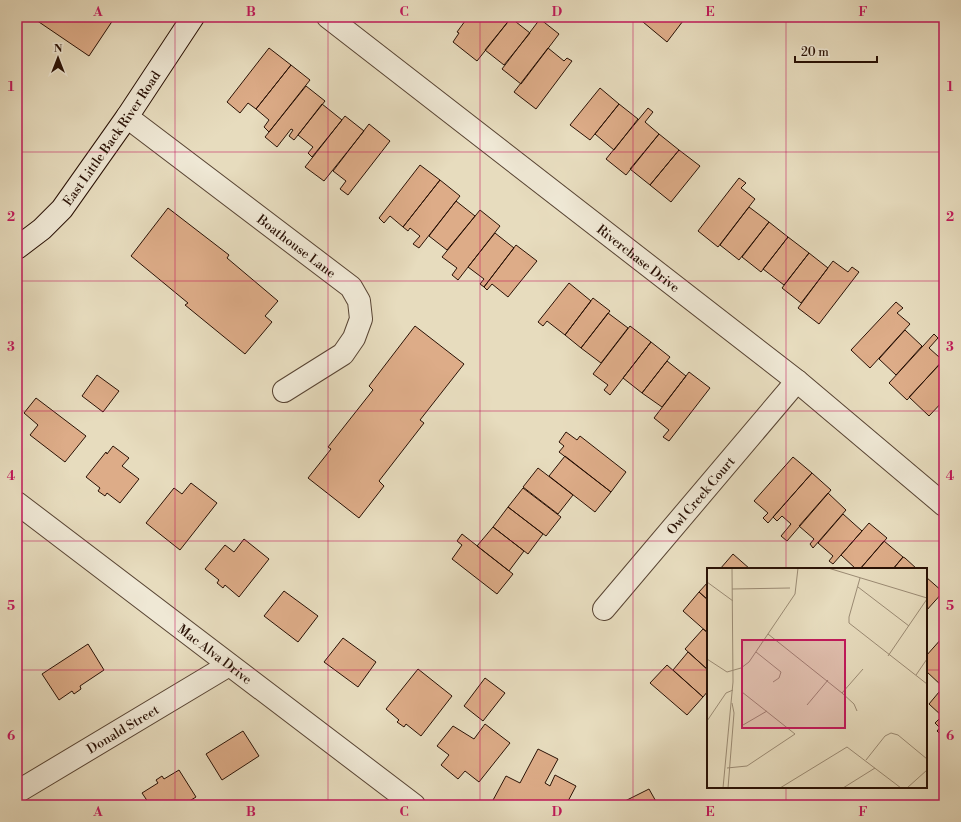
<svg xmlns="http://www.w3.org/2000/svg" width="961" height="822" font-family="'Libre Bodoni',serif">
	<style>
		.building { fill: #ddac88; stroke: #291105 }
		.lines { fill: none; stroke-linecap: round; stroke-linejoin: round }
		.street-casing { stroke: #584433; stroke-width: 24 }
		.secondary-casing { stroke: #291105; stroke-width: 24 }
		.street { stroke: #efe8d5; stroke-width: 22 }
		.secondary { stroke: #efe8d5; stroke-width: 22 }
		.grid { fill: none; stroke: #c2185b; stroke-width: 1; stroke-opacity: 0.55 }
		.labels { text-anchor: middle; stroke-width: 3.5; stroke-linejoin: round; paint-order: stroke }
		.street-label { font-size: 13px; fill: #291105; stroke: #efe8d5 }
		.inset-road { fill: none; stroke: #9b8b74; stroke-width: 1 }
		.view { fill: #c2185b; fill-opacity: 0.15; stroke: #c2185b; stroke-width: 2 }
		.inset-edge { fill: none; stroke: #291105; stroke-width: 2 }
		.neatline { fill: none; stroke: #c2185b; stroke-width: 1.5 }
		.grid-label { font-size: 13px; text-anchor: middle; font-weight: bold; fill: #c2185b }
	</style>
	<rect width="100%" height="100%" fill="#e7dcbe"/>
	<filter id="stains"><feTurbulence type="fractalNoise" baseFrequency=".005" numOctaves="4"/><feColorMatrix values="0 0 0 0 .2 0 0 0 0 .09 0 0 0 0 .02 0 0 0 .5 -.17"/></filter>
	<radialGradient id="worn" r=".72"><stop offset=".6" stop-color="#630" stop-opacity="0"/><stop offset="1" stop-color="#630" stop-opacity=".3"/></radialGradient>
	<path class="building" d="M38,17h77l-26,39 -53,-36z
		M468,17l43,1 -34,43 -24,-19 6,-9 -2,-1z
		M637,17h49l-19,25z
		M511,18l19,15 -26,32 -19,-15z
		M540,19l19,15 -38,50 -19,-15z
		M269,48l22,17 -35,44 -8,-6 -8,10 -13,-11z
		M548,48l16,13 3,-3 5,3 -36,48 -22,-17z
		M291,65l19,15 -41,52 -5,-5 5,-7 -13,-11z
		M306,86l19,15 -31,39 -5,-4 4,-6 -2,-1 -14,18 -12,-10z
		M600,88l19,16 -29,36 -20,-15z
		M17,94h2l1,37h-3z
		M322,104l20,16 -30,37 -4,-4 5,-6 -15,-12z
		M619,104l19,15 -24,31 -19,-16z
		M648,108l5,4 -8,10 14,12 -33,41 -20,-16z
		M345,116l19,15 -40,50 -19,-14z
		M369,124l21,17 -42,54 -8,-6 6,-8 -13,-10z
		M659,134l20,16 -29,35 -20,-16z
		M679,150l21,16 -29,36 -21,-17z
		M420,165l20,15 -37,47 -13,-11 -6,7 -5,-5z
		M739,178l7,5 -5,5 14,11 -37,48 -20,-16z
		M440,180l20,16 -41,52 -6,-4 7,-8 -10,-8 -2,3 -5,-4z
		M456,201l19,15 -28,34 -18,-14z
		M749,207l20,15 -30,38 -19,-15z
		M168,208l61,47 -2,3 51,43 -13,15 7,6 -27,32 -60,-49 3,-2 -57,-47z
		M480,210l20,16 -42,54 -6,-5 5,-7 -15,-11z
		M769,222l19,15 -27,35 -19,-15z
		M495,233l19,15 -30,39 -4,-3 4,-5 -16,-12z
		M788,237l21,16 -25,32 -21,-16z
		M516,245l21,16 -29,36 -16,-13 -5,6 -3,-3z
		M809,253l19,15 -27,35 -19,-15z
		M833,261l15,11 4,-5 7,5 -40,52 -21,-16z
		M944,275v9l-5,-4z
		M569,283l22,18 -26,34 -18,-14 -4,5 -5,-4z
		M593,298l17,13 -29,37 -16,-13z
		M896,302l7,6 -6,5 13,11 -40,44 -19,-18z
		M608,313l20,15 -27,35 -20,-15z
		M415,326l49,38 -44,56 4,3 -45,58 5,5 -25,32 -51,-40 23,-29 -3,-2 45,-57 -4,-4z
		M630,326l21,16 -41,53 -6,-5 4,-5 -15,-11z
		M905,330l17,16 -26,29 -17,-16z
		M934,334l4,4 -9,10 10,9 5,-5v7l-37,41 -18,-17z
		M651,342l19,15 -28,36 -19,-15z
		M667,361l19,15 -24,31 -20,-14z
		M941,363l3,3v34l-15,16 -20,-19z
		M689,372l21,16 -41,53 -6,-4 6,-7 -15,-12z
		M97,375l22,16 -16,21 -21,-16z
		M36,398l50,38 -21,26 -35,-27 8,-10 -14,-12z
		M566,432l11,8 3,-4 46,36 -15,20 -52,-40 5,-6 -5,-4z
		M113,446l16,12 -7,8 17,13 -19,24 -13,-10 -2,3 -7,-5 2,-3 -14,-11 20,-25 1,2z
		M565,456l46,36 -16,20 -46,-36z
		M793,457l19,16 -44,50 -5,-5 5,-5 -14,-12z
		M538,468l35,27 -15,19 -35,-27z
		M812,473l19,17 -44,51 -6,-5 10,-12 -9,-8 -5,5 -4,-4z
		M191,483l26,20 -37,47 -34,-27 28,-35 8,6z
		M523,488l38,29 -15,19 -38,-29z
		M828,493l18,17 -33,38 -3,-4 4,-5 -15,-13z
		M508,507l35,27 -15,20 -35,-27z
		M843,514l19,17 -29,33 -4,-3 4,-5 -15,-13z
		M869,523l18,15 -27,31h-4l-15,-14z
		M493,527l31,24 -15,20 -32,-25z
		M462,534l51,40 -16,20 -45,-35 10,-14 -5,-4z
		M244,539l25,20 -30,38 -14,-12 -2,3 -6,-5 2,-3 -14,-11 20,-24 9,7z
		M884,541l19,16 -10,12h-33z
		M733,554l17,15h-30z
		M903,557l2,1 12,11h-24z
		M926,577l17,15 -17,19z
		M708,582v18l-9,-8z
		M284,591l34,25 -20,26 -34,-26z
		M699,592l9,8v33l-25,-22z
		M703,629l5,4v37l-23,-21z
		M343,638l33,24 -18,25 -34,-25z
		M942,638l2,2 -1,47 -17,-16v-15z
		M88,644l16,26 -24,16 1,3 -7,5 -2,-3 -13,9 -17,-26z
		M688,652l20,18v21l-5,6 -30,-27z
		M667,665l36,32 -16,18 -37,-32z
		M418,669l34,27 -31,40 -15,-12 -2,3 -7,-5 2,-2 -13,-11z
		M485,678l20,15 -22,28 -19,-15z
		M944,686v37l-4,5 -5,-5 7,-7 -13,-12z
		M944,723v15l-7,-7z
		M485,724l25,19 -31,39 -14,-11 -7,8 -17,-14 8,-10 -12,-9 16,-20 21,13z
		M243,731l16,25 -37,24 -16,-26z
		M538,749l20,10 -13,24 5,3 5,-11 21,11 -10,19h-68l-6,-3 14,-26 14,7z
		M179,770l17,27 -13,8h-33l-8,-12 16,-10 -2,-3 6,-4 2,3z
		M649,789l9,16h-41z"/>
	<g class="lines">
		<defs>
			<g id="street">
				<path id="s1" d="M328,17l469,364 147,124"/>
				<path id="s2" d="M127,117l224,170 8,14 2,18 -7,19 -11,16 -59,37"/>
				<path id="s3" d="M17,503l397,302"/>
				<path id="s4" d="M604,609l193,-228"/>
				<path id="s5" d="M17,792l212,-127"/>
			</g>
			<g id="secondary">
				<path id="s6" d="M17,248l25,-19 20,-20 65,-92 66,-100"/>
			</g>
		</defs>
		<use href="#street" class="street-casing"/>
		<use href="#secondary" class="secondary-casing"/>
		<use href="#street" class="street"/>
		<use href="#secondary" class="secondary"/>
	</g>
	<path class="grid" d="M175,17v788M328,17v788M480,17v788M633,17v788M786,17v552M17,152h927M17,281h927M17,411h927M17,541h927M17,670h691M926,670h18M786,787v18"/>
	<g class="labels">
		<g class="street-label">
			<text dy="5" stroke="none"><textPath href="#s6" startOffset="146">East Little Back River Road</textPath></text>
			<text dy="5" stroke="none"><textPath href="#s2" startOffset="213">Boathouse Lane</textPath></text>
			<text dy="5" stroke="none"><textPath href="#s1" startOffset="393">Riverchase Drive</textPath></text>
			<text dy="5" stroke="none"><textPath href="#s4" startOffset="149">Owl Creek Court</textPath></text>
			<text dy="5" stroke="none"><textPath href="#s3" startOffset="249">Mac Alva Drive</textPath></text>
			<text dy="5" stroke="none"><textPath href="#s5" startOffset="123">Donald Street</textPath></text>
		</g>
	</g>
	<g transform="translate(707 568)">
		<rect width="220" height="220" fill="#e7dcbe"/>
		<path class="inset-road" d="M121,0l99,30M153,10l-11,39v6l78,61M0,14l26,19M151,19l51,39M25,21l58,-1M61,66l74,59 12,11 3,7M49,84l25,20 -2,6 -6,4M181,88l39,-57M0,91l20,13 14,-4 8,-6 46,-68 3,-26M209,107l11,-16M135,125l21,-24M100,137l21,-25M0,153l19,-28 7,-3M36,157l24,-14M159,192l19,-24 6,-3 7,2 29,24M20,200l20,-2 48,-32 -53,-42M16,220l10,-106 -1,-114M21,220l6,-75 -2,-10M73,220l67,-41 54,41M136,220l32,-20M200,220l20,-18"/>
		<path class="view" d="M35,72h103v88h-103z"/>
		<rect width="220" height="220" class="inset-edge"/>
	</g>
	<rect width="961" height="822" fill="none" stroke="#e7dcbe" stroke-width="44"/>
	<g transform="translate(58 58)" stroke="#efe8d5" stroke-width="3" paint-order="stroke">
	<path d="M0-3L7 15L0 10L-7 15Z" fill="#291105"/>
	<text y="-6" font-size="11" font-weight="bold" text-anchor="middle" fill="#291105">N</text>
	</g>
	<path d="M795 56v6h82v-6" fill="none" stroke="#291105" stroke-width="2"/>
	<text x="801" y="56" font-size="12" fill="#291105" stroke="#efe8d5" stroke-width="3" paint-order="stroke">20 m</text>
	<rect x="22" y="22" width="917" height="778" class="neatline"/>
	<g class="grid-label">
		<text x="98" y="16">A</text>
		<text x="251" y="16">B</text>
		<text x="404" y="16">C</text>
		<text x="557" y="16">D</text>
		<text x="710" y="16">E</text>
		<text x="863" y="16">F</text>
		<text x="11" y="91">1</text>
		<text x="950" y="91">1</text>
		<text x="11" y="221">2</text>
		<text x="950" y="221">2</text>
		<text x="11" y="351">3</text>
		<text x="950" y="351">3</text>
		<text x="11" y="480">4</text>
		<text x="950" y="480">4</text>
		<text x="11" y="610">5</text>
		<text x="950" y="610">5</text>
		<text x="11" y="740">6</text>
		<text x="950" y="740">6</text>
		<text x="98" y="816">A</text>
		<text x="251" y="816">B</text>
		<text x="404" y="816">C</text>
		<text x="557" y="816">D</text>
		<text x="710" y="816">E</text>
		<text x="863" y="816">F</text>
	</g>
	<rect width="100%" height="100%" filter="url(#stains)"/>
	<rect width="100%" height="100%" fill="url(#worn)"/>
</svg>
